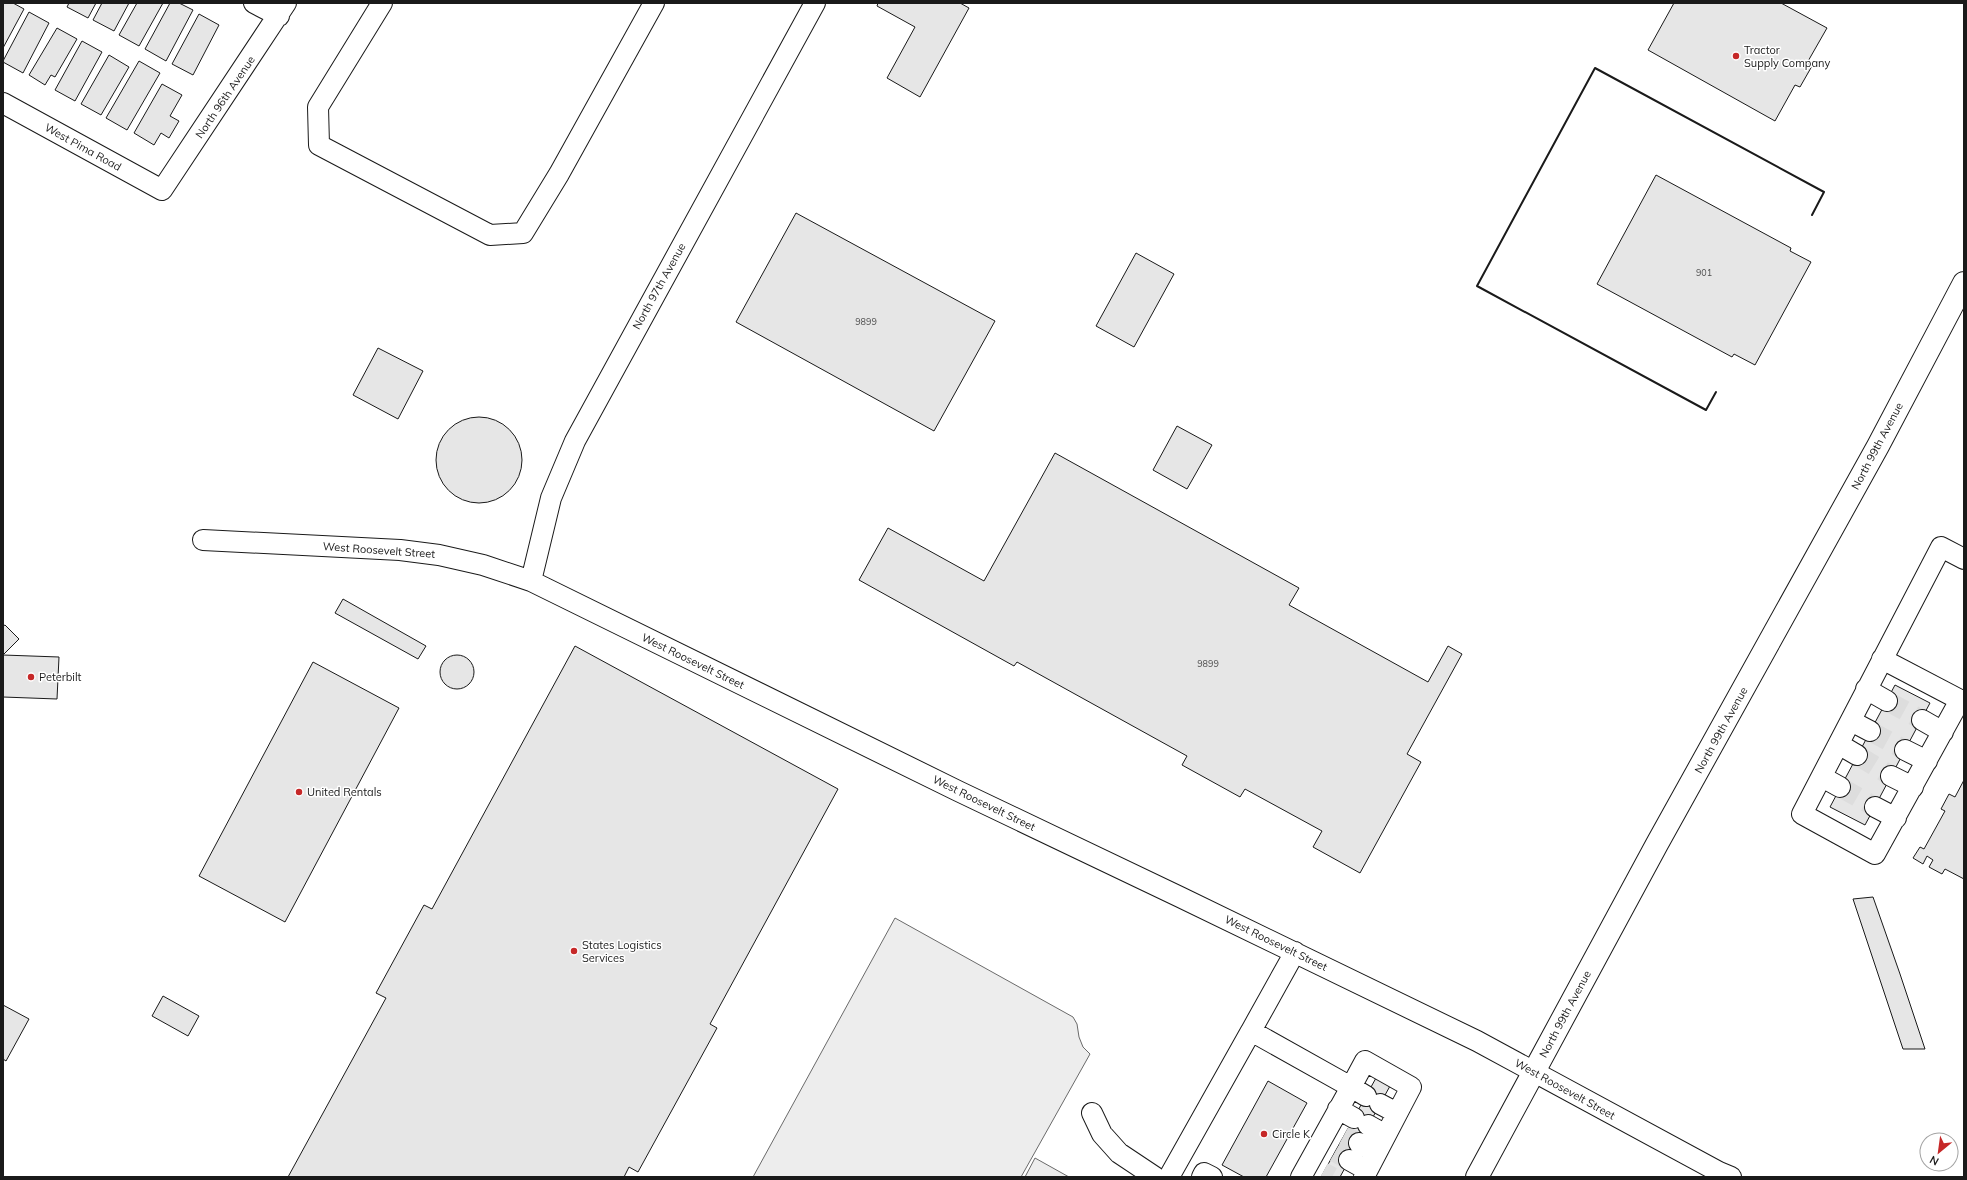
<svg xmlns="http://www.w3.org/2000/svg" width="1967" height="1180" font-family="Mulish,sans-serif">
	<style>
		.parking { fill: #ededed; stroke: #6a6a6a }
		.building { fill: #e6e6e6; stroke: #1a1a1a }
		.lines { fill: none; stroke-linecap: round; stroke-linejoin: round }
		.minor-tunnel { stroke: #ddd; stroke-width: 20; stroke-dasharray: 20 10; stroke-linecap: butt }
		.minor-casing { stroke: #1a1a1a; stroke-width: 22 }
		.major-casing { stroke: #1a1a1a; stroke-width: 24 }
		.minor { stroke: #fff; stroke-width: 20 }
		.major { stroke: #fff; stroke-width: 22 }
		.wall { stroke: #1a1a1a; stroke-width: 2 }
		.poi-dot { fill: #c62828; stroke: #fff; stroke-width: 1.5 }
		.labels { text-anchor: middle; stroke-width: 3; stroke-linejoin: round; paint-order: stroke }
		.number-label { font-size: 9px; fill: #4d4d4d }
		.poi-label { font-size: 11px; fill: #1a1a1a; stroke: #fff; text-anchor: start }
		.street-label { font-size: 11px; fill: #1a1a1a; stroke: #fff }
	</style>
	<rect width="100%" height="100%" fill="#fff"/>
	<path class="parking" d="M895,918l178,99 4,7 2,13 4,10 7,7 -69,123h-268z
		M1035,1158l34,19h-44z"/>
	<path class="building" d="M3,3h10l11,6 -21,39z
		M69,3h27l-8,15 -21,-11z
		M102,3h27l-15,28 -21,-11z
		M137,3h26l-24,43 -20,-11z
		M170,3h9l14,7 -27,51 -21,-12z
		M878,3h82l9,5 -49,89 -33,-19 28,-51 -38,-21z
		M1674,3h107l46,25 -20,35 5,3 -12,21 -5,-2 -20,36 -127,-71z
		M29,12l20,11 -26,50 -20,-11v-1z
		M199,14l20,11 -26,50 -21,-11z
		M57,28l20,11 -22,38 -4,-2 -6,10 -16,-10z
		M82,41l20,11 -27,49 -20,-11z
		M109,55l20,12 -28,48 -20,-11z
		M139,61l21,12 -33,57 -21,-12z
		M162,84l20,11 -12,21 9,5 -10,17 -8,-5 -7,12 -20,-12z
		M1656,175l135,73 -1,3 21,11 -56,103 -21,-11 -2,3 -135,-73z
		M796,213l199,108 -61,110 -198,-109z
		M1136,253l38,21 -40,73 -38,-21z
		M378,348l45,23 -25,48 -45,-24z
		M436 460a43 43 0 1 1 86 0a43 43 0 1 1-86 0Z
		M1177,426l35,19 -25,44 -34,-19z
		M1055,453l244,135 -10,17 139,77 20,-36 14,8 -55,100 14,8 -61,111 -47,-26 9,-16 -77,-42 -5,8 -58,-32 5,-9 -170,-94 -3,4 -155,-86 29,-52 96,53z
		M343,599l83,47 -8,13 -83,-46z
		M5,625l14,14 -16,16v-29z
		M575,646l263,143 -128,235 7,4 -79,144 -9,-5 -5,10h-336l98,-179 -10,-5 48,-88 8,4z
		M440 672a17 17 0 1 1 34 0a17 17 0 1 1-34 0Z
		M3,655l56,2 -2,42 -54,-2z
		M313,662l86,46 -114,214 -86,-46z
		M1895,685l35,18 -65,122 -35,-18z
		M1964,780v99l-19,-10 -3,5 -13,-7 4,-7 -6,-4 -4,8 -10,-6 7,-11 4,2 21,-38 -4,-2 8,-15 6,3z
		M1873,897l27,77 25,75h-22l-50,-150z
		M163,996l36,20 -11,20 -36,-20z
		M3,1005l26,14 -23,42 -3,-2z
		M1376,1078l14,8 -50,91h-19z
		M1268,1081l39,22 -41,74h-22l-22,-12z"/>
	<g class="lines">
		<path class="minor-tunnel" d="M1887,701l35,19
			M1870,731l35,19
			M1857,755l34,21
			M1840,787l35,20
			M1344,1135l15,8
			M1335,1152l14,8
			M1323,1172l9,5"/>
		<defs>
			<path id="minor" d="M254,3l25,13
				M382,3l-64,104 1,38 171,90 33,-2 36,-59 95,-171
				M3,103l159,87 124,-187
				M203,540l197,10 39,5 44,10 48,16 427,210 222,106 297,144 242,131 12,5
				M531,581l20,-83 24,-57 240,-438
				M1882,659l82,43
				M1866,689l21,12
				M1960,700l-85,154 -73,-40 139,-267 23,12
				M1922,720l21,12
				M1851,721l19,10
				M1840,745l17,10
				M1905,750l22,11
				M1891,776l22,11
				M1822,777l18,10
				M1875,807l21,11
				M1295,952l-44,79 100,56 -50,90
				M1380,1104l17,9
				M1338,1109l16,9
				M1092,1113l10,21 17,19 36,24
				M1368,1125l18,10
				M1359,1143l18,9
				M1349,1160l18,10
				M1169,1177l82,-146
				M1202,1177l2,-4 8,4
				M1364,1177l47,-90 -46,-26 -14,26 15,9"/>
			<path id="major" d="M1477,1177l180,-333 221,-398 86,-163"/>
		</defs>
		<use href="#minor" class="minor-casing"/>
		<use href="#major" class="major-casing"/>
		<use href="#minor" class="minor"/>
		<use href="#major" class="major"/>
		<path class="wall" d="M1716,392l-10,18 -229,-124 118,-218 229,124 -12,23"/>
	</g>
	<g class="poi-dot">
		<circle cx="1736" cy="56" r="4"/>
		<circle cx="31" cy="677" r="4"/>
		<circle cx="299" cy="792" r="4"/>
		<circle cx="574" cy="951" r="4"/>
		<circle cx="1264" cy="1134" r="4"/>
	</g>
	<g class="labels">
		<g class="number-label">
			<text x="1704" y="276">901</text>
			<text x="866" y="325">9899</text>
			<text x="1208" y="667">9899</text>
		</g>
		<g class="poi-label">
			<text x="1744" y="54">Tractor<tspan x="1744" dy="13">Supply Company</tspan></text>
			<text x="39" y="681">Peterbilt</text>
			<text x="307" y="796">United Rentals</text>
			<text x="582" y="949">States Logistics<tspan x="582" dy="13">Services</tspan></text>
			<text x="1272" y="1138">Circle K</text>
		</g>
		<g class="street-label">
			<text transform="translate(225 97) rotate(-56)" y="4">North 96th Avenue</text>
			<text transform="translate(83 147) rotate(29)" y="4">West Pima Road</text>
			<text transform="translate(659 286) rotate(-61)" y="4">North 97th Avenue</text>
			<text transform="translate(1877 446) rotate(-62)" y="4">North 99th Avenue</text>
			<text transform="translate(379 550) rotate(4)" y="4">West Roosevelt Street</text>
			<text transform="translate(693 661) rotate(26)" y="4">West Roosevelt Street</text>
			<text transform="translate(1721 730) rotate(-61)" y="4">North 99th Avenue</text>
			<text transform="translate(984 803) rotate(26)" y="4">West Roosevelt Street</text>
			<text transform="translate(1276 943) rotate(26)" y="4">West Roosevelt Street</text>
			<text transform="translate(1565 1014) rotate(-62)" y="4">North 99th Avenue</text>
			<text transform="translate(1565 1089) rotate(29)" y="4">West Roosevelt Street</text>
		</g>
	</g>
	<rect width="1967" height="1180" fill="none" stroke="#1a1a1a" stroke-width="8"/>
	<g transform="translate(1939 1152) rotate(209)"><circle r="19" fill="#ffffff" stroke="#a3a3a3"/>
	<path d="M0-3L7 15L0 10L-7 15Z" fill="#c62828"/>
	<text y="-6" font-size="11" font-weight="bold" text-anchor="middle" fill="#1a1a1a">N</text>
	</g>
</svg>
